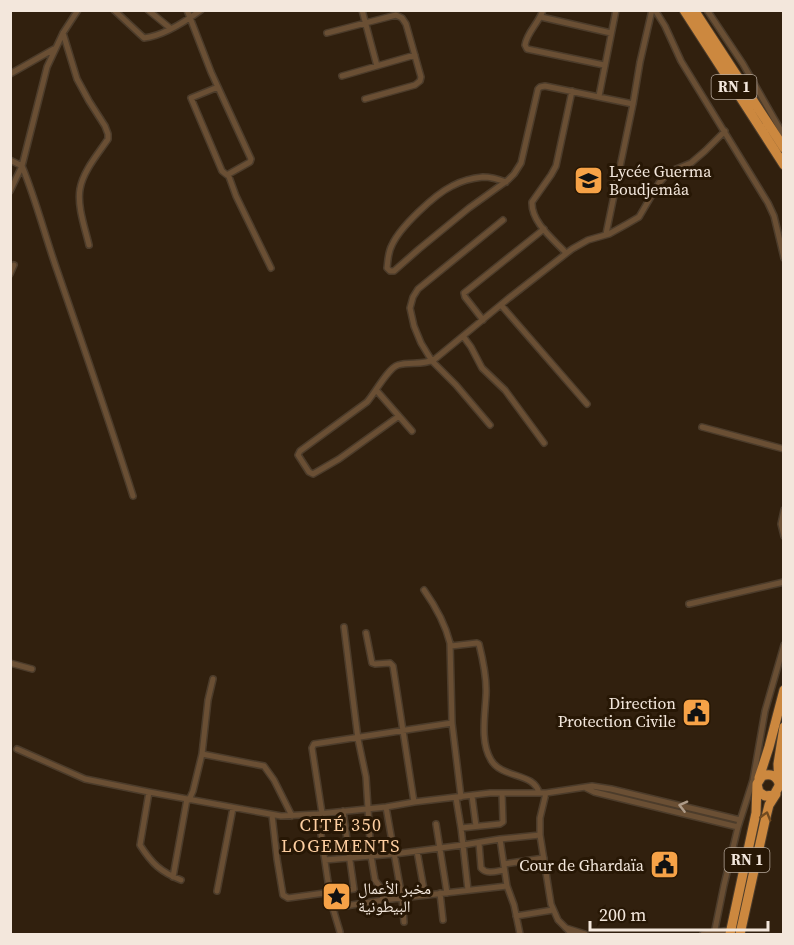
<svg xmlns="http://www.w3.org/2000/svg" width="794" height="945" font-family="'Source Serif 4','Noto Naskh Arabic',serif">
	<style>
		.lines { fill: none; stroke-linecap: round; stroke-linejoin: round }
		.street-casing { stroke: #4c3c2b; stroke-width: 8 }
		.highway-casing { stroke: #4c3c2b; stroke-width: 11 }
		.street { stroke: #6a4f34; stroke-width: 5 }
		.highway { stroke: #cc883f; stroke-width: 9 }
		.oneway { stroke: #ae9b88 }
		.oneway2 { stroke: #714a1f }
		.labels { text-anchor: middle; stroke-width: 6; stroke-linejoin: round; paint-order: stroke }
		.shield { fill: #271705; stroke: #b6a99c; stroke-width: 1.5 }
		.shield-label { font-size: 15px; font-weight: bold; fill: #f3e7dc }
		.poi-label { font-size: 16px; fill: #f3e7dc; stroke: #271705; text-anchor: start }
		.neighbourhood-label { font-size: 18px; letter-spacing: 1.5px; fill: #fecfa1; stroke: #271705 }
	</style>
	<rect width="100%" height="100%" fill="#31200e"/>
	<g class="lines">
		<defs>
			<path id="street" d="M114,10l30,28c18,-2 42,-17 57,-28
				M148,10l22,18
				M187,10l24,62 40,87 -1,3 -23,13 -5,-4 -31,-73 27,-11
				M362,10l15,56
				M543,10c-4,13 -16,22 -18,35l2,4 77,16
				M655,10l10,16 16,35 87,142 6,13 10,42
				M707,10l36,54 41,72
				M541,17l70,16
				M63,33l14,46 12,22 16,25 3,8v5c-10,15 -25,32 -28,50 -3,17 5,39 9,56
				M327,33l69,-18 6,3 4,6 15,53 -1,4 -5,4 -50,14
				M10,74l44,-25
				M342,76l73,-21
				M599,96l17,-86
				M10,160l12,6c14,34 23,70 35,104 26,75 52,150 76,226
				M228,174l8,22 35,72
				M506,182c-8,-3 -15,-5 -23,-5 -10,1 -22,4 -31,9 -18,9 -52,41 -60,59 -4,7 -4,15 -5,23l3,3h4l25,-22 50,-41 39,-28 6,-6 7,-11 17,-74 2,-2 5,-1 88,18
				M10,191l12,-25 25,-99 16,-34 15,-23
				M606,234l27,-130 7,-42 12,-52
				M566,253c-13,-14 -35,-31 -34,-51l19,-27 5,-9 16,-75
				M10,274l4,-9
				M501,305l86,99
				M483,320l-18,-23 -1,-4 80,-64
				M463,336l8,11 11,21 23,22 39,53
				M377,391l35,40
				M399,416l-60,43 -26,15 -4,-2 -11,-17 2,-4 67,-49c8,-9 21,-34 31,-37 12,-4 25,1 37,-6l74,-61 63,-49 16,-9 21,-6 18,-10 12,-7 20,-34 10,-11 22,-9 14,-12 20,-20
				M490,425l-34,-40 -24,-24 -11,-18 -7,-17 -4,-18 3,-11 5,-8 85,-69
				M702,427l82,22
				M784,510l-3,14 3,12
				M424,590c12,17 21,33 26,53l2,80 9,74
				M689,604l95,-22
				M344,627l14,112 8,38 5,79 4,24 5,7 3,13
				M366,633l6,30 3,1 15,-1 3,3 21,136
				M451,646l26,-3 2,1c4,16 8,35 7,51 -1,21 -6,47 5,65 11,19 43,12 48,33
				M10,663l22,6
				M17,749l68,30 64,13 132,24 37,-2 68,-7 28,-5 76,-9h56l46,-7 19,3 129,31
				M202,754l62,12 10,14 18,36
				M586,788l8,4 144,35
				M149,792l-9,53c12,19 21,27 41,35
				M546,793l-6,25v17l11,69 7,16 14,14
				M472,796l4,30
				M456,798l5,30
				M189,800l4,-9 9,-37 6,-54 5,-21
				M386,807l16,91 2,24
				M322,813l-10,-65 2,-4 138,-21
				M318,814l13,88 9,30
				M272,815l5,44 6,36 5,3 66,-9 -11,-78
				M436,824l11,69
				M500,839l7,47
				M479,843l2,25c6,7 16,3 23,2
				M417,851l8,44
				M325,860l69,-6 69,-9 -2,-17 39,-4 3,-2 -1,-29
				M504,864l40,-6
				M173,877l14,-78
				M468,890l-5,-45 37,-6 40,-4
				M217,891l16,-83
				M440,893l3,27
				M333,908l50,-8 124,-14 7,19 6,29
				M516,916l37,-6
				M566,928l19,6
				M703,934l28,-4
				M714,934l10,-49 14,-58 15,-47 12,-69 19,-66"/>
			<path id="highway" d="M684,10l100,155
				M694,10l90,138
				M759,778l10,-31 15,-57
				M779,783c-3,-8 -9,-10 -17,-7l-5,8 2,8 6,4 9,-1 5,-9 -1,-22 6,-37
				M730,934l26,-121 1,-29
				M740,934l25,-113 4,-16 7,-11"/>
		</defs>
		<use href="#street" class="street-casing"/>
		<use href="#highway" class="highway-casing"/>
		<use href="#street" class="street"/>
		<use href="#highway" class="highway"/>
	</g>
	<defs><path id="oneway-chevron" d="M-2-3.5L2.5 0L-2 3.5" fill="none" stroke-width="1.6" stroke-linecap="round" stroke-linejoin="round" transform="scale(1.5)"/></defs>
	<use class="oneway" href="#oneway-chevron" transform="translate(683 806) rotate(-166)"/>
	<use class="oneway2" href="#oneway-chevron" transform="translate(766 816) rotate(-74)"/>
	<defs>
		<symbol id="school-square" viewBox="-11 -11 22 22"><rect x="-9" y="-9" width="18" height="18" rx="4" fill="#f6a247" stroke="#271705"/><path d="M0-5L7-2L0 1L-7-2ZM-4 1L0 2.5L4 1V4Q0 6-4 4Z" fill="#111"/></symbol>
		<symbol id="civic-square" viewBox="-11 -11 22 22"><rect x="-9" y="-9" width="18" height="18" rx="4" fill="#f6a247" stroke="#271705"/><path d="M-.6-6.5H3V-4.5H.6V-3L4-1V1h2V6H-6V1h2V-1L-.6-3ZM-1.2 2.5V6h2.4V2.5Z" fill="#111"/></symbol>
		<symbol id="sight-square" viewBox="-11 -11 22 22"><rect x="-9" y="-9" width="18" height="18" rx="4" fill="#f6a247" stroke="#271705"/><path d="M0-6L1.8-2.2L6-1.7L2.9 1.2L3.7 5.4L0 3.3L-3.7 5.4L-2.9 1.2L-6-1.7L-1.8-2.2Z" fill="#111"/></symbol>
	</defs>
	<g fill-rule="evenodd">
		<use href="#school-square" x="572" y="164" width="33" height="33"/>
		<use href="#civic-square" x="680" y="696" width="33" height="33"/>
		<use href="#civic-square" x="648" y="848" width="33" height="33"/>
		<use href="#sight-square" x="320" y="880" width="33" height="33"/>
	</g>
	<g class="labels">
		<g class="shield">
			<rect x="711.5" y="75" width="45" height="24" rx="4.5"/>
			<rect x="724.5" y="848" width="45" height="24" rx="4.5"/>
		</g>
		<g class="shield-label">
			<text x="734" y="92">RN 1</text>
			<text x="747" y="865">RN 1</text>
		</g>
		<g class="poi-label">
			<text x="609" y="177">Lycée Guerma<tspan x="609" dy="18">Boudjemâa</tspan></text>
			<text x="676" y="709" text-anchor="end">Direction<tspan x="676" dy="18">Protection Civile</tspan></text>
			<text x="644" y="871" text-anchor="end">Cour de Ghardaïa</text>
			<text x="358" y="894">مخبر الأعمال<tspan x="358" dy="18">البيطونية</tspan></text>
		</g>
		<g class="neighbourhood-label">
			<text x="341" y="831">CITÉ 350<tspan x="341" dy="21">LOGEMENTS</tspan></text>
		</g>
	</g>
	<rect width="794" height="945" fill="none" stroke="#f3e7dc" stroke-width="24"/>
	<path d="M590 921v9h178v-9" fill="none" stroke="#f3e7dc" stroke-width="3"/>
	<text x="599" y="921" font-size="18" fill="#f3e7dc" stroke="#271705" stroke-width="4.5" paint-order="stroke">200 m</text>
</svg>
